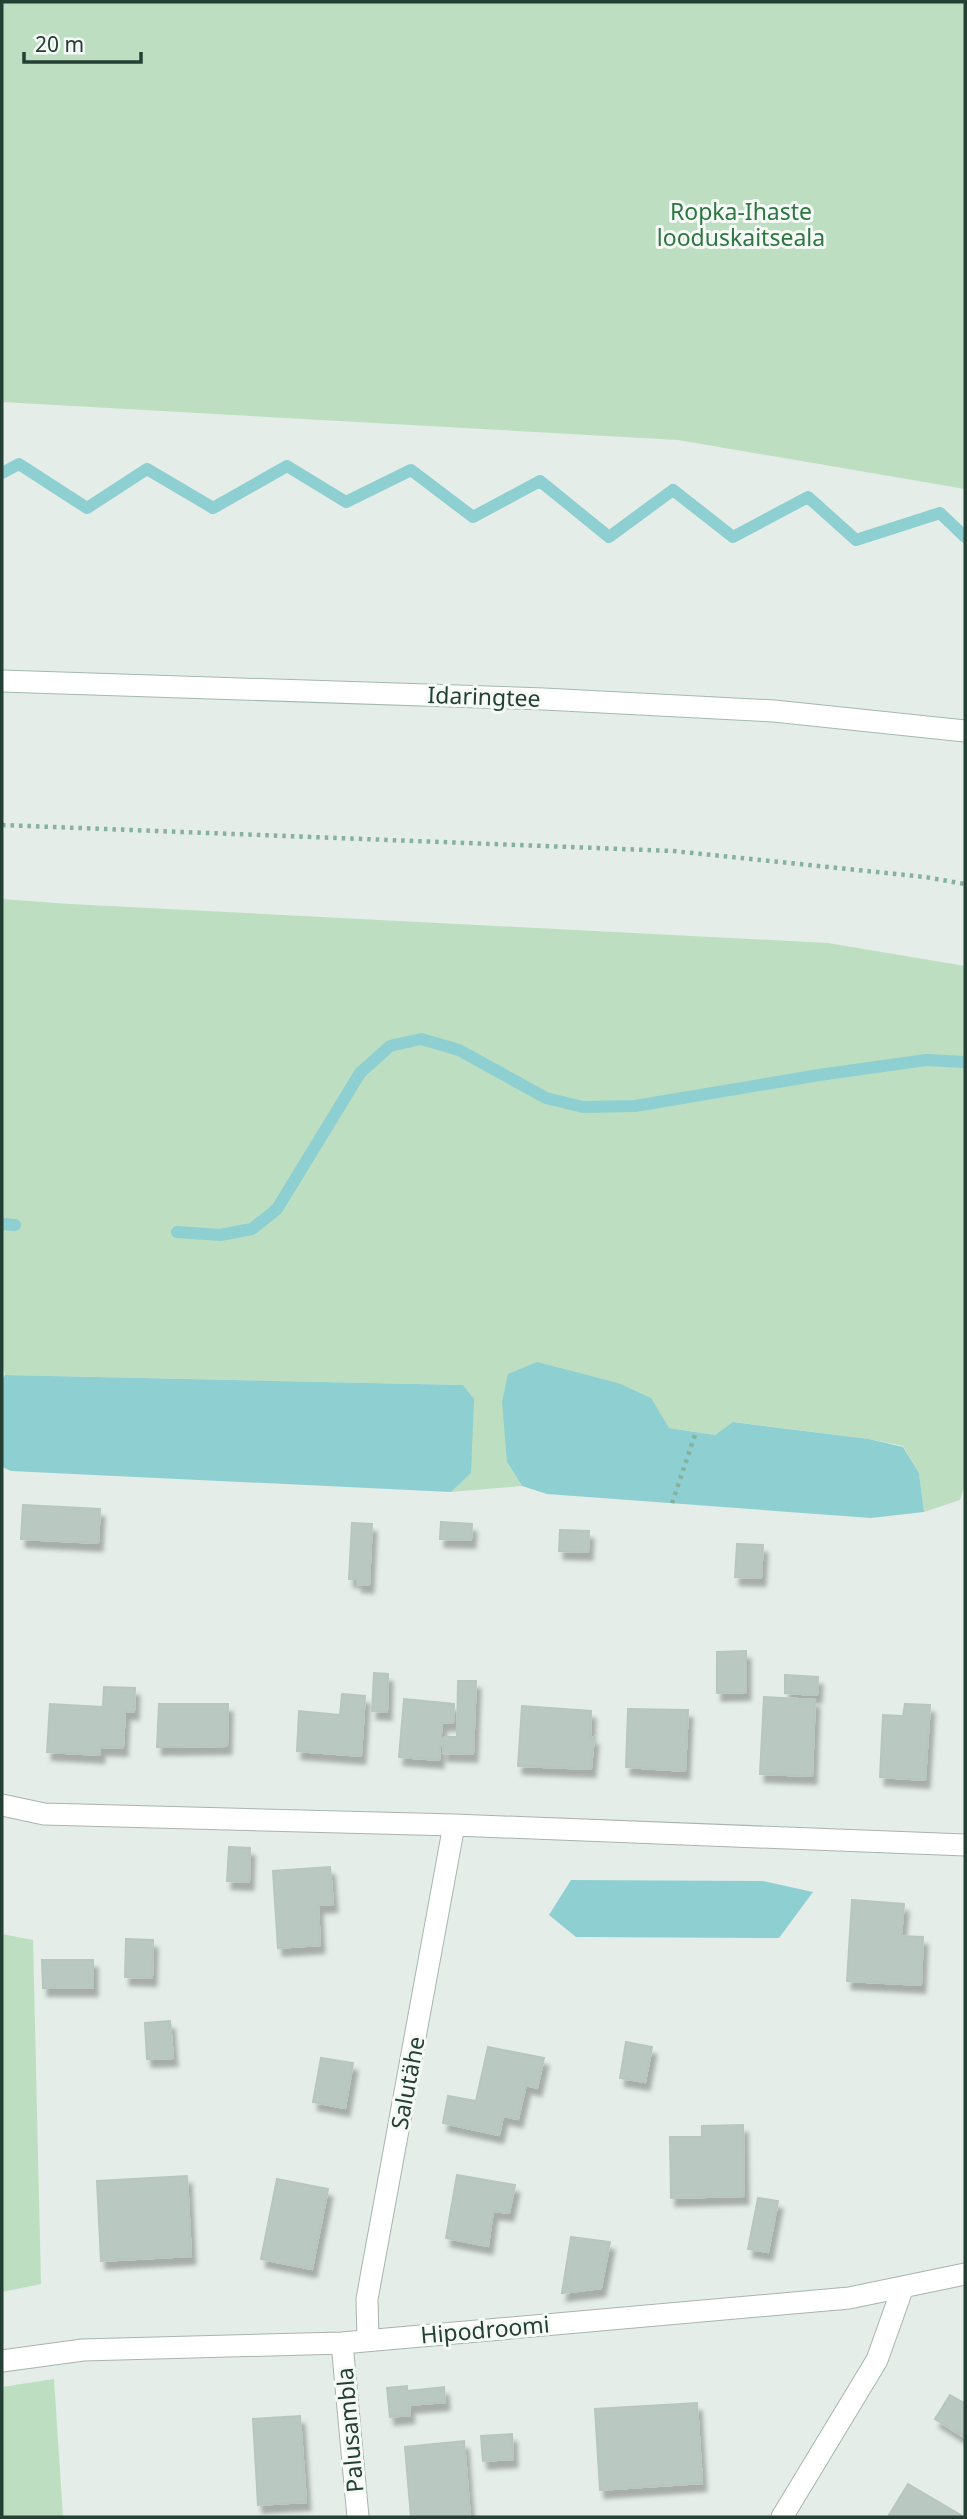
<svg xmlns="http://www.w3.org/2000/svg" width="967" height="2519" font-family="'Noto Sans',sans-serif">
	<style>
		.green { fill: #bedec2 }
		.water { fill: #8ecfd1 }
		.lines { fill: none; stroke-linecap: round; stroke-linejoin: round }
		.stream { stroke: #8ecfd1; stroke-width: 12 }
		.building { fill: #b9c8c1; stroke: #b7c7be; stroke-width: 2; filter: url(#shadow) }
		.minor-casing { stroke: #a7b5ae; stroke-width: 23 }
		.secondary-casing { stroke: #a3b9af; stroke-width: 23 }
		.path { stroke: #85b19e; stroke-width: 4.5; stroke-dasharray: 3.5 5; stroke-linecap: butt }
		.minor { stroke: #fff; stroke-width: 21 }
		.secondary { stroke: #fff; stroke-width: 21 }
		.labels { text-anchor: middle; stroke-width: 6; stroke-linejoin: round; paint-order: stroke }
		.park-label { font-size: 23px; fill: #2e7641; stroke: #f5faf7 }
		.street-label { font-size: 23px; fill: #243f34; stroke: #f5faf7 }
	</style>
	<defs>
		<filter id="shadow"><feDropShadow dx="4.5" dy="8" stdDeviation="2" flood-color="#0004"/></filter>
	</defs>
	<rect width="100%" height="100%" fill="#e4ede8"/>
	<path class="green" d="M2,2h963v487l-287,-49 -676,-38z
		M2,899l68,5 758,39 137,23v518l-5,16 -36,12 -5,-39 -16,-27 -34,-7 -135,-17 -19,13 -46,-7 -162,34 15,24 -71,6 20,-20 -8,-87 -458,-10 -3,-13z
		M2,1934l31,6 8,344 -39,8z
		M54,2379l9,138h-61v-130z"/>
	<path class="water" d="M537,1362l81,21 33,15 18,30 46,7 18,-13 136,17 34,8 16,26 5,39 -53,6 -324,-24 -25,-8 -15,-24 -5,-60 6,-28z
		M5,1375l458,10 11,14 -3,74 -20,19 -440,-21 -9,-4v-88z
		M571,1880l192,1 50,11 -34,46 -203,-1 -27,-22z"/>
	<g class="lines">
		<path class="stream" d="M2,473l17,-9 68,44 60,-39 66,39 74,-42 59,36 65,-32 62,47 67,-36 69,56 64,-47 60,47 75,-40 48,43 84,-27 25,24
			M2,1224l13,1
			M177,1232l43,3 32,-6 25,-20 83,-136 30,-27 31,-7 38,11 87,48 37,9 52,-1 184,-31 107,-15 39,2"/>
	</g>
	<path class="building" d="M23,1505l77,4 -2,34 -77,-4z
		M441,1522l31,2 -1,16 -31,-1z
		M352,1523l20,1 -3,61 -12,-1v-5h-8z
		M560,1530l29,1 -1,21 -29,-1z
		M737,1544l26,1 -2,33 -26,-1z
		M746,1651v41l-29,1v-41z
		M374,1673l14,1 -1,38 -15,-1z
		M785,1675l33,2 -1,18 -32,-2z
		M458,1681h18l-3,73 -30,-1 1,-16h13z
		M104,1687l31,1 -1,24 -9,-1 -2,37 -23,-1v8l-53,-3 3,-48 53,3z
		M342,1694l23,2 -4,60 -64,-5 2,-40 41,4z
		M764,1697l51,3 -3,76 -52,-2z
		M404,1699l50,5 -1,19 -11,-1 -3,38 -40,-3z
		M159,1704h69l-1,42 -70,1z
		M905,1704l25,1 -5,75 -45,-3 3,-62 20,1z
		M522,1706l69,5 -1,28 4,-2 -3,32 -73,-3z
		M628,1709l60,1 -3,61 -59,-4z
		M229,1847l21,1 -1,34 -22,-1z
		M330,1867l3,37 -15,1 2,40 -42,3 -5,-77z
		M852,1900l52,4 -3,32 22,1 -2,48 -74,-4z
		M126,1939l27,1 -1,38 -27,-1z
		M42,1960h51v28h-50z
		M170,2021l3,37 -26,1 -2,-36z
		M626,2042l26,5 -7,35 -25,-4z
		M488,2047l56,11 -7,30 -11,-3 -8,34 -15,-3 -4,19 -56,-12 5,-27 28,5z
		M321,2058l32,5 -8,45 -32,-6z
		M743,2125l1,71 -73,2 -1,-61h32v-11z
		M457,2175l58,10 -6,28 -16,-2 -5,35 -42,-8z
		M187,2176l4,80 -90,5 -4,-80z
		M277,2179l51,10 -16,80 -51,-10z
		M758,2198l20,3 -10,51 -20,-3z
		M571,2237l39,5 -9,46 -39,5z
		M407,2386v5l37,-4 1,15 -36,3 1,10 -20,2 -3,-29z
		M950,2395l14,8 1,-2v37l-30,-19z
		M697,2403l5,80 -102,7 -5,-81z
		M300,2416l6,86 -48,3 -5,-86z
		M512,2434l1,25 -30,2 -2,-25z
		M464,2441l6,76h-59l-6,-70z
		M908,2484l56,33h-71l-4,-2z"/>
	<g class="lines">
		<defs>
			<path id="minor" d="M2,1805l42,9 410,11 511,20
				M368,2340l-1,-41 87,-474
				M342,2343l16,174
				M2,2361l81,-11 259,-7 507,-45 116,-24
				M782,2517l95,-157 26,-73"/>
			<path id="secondary" d="M2,681l542,18 230,12 191,20"/>
		</defs>
		<use href="#minor" class="minor-casing"/>
		<use href="#secondary" class="secondary-casing"/>
		<path class="path" d="M2,825l671,26 252,26 40,7
			M672,1503l24,-71"/>
		<use href="#minor" class="minor"/>
		<use href="#secondary" class="secondary"/>
	</g>
	<g class="labels">
		<g class="park-label">
			<text x="741" y="220">Ropka-Ihaste<tspan x="741" dy="26">looduskaitseala</tspan></text>
		</g>
		<g class="street-label">
			<text transform="translate(484 697) rotate(2)" y="8">Idaringtee</text>
			<text transform="translate(408 2083) rotate(-79)" y="8">Salutähe</text>
			<text transform="translate(485 2330) rotate(-5)" y="8">Hipodroomi</text>
			<text transform="translate(350 2430) rotate(-95)" y="8">Palusambla</text>
		</g>
	</g>
	<rect width="967" height="2519" fill="none" stroke="#243f34" stroke-width="7"/>
	<path d="M24 52v10h117v-10" fill="none" stroke="#243f34" stroke-width="3.5"/>
	<text x="35" y="52" font-size="21" fill="#243f34" stroke="#f5faf7" stroke-width="5" paint-order="stroke">20 m</text>
</svg>
